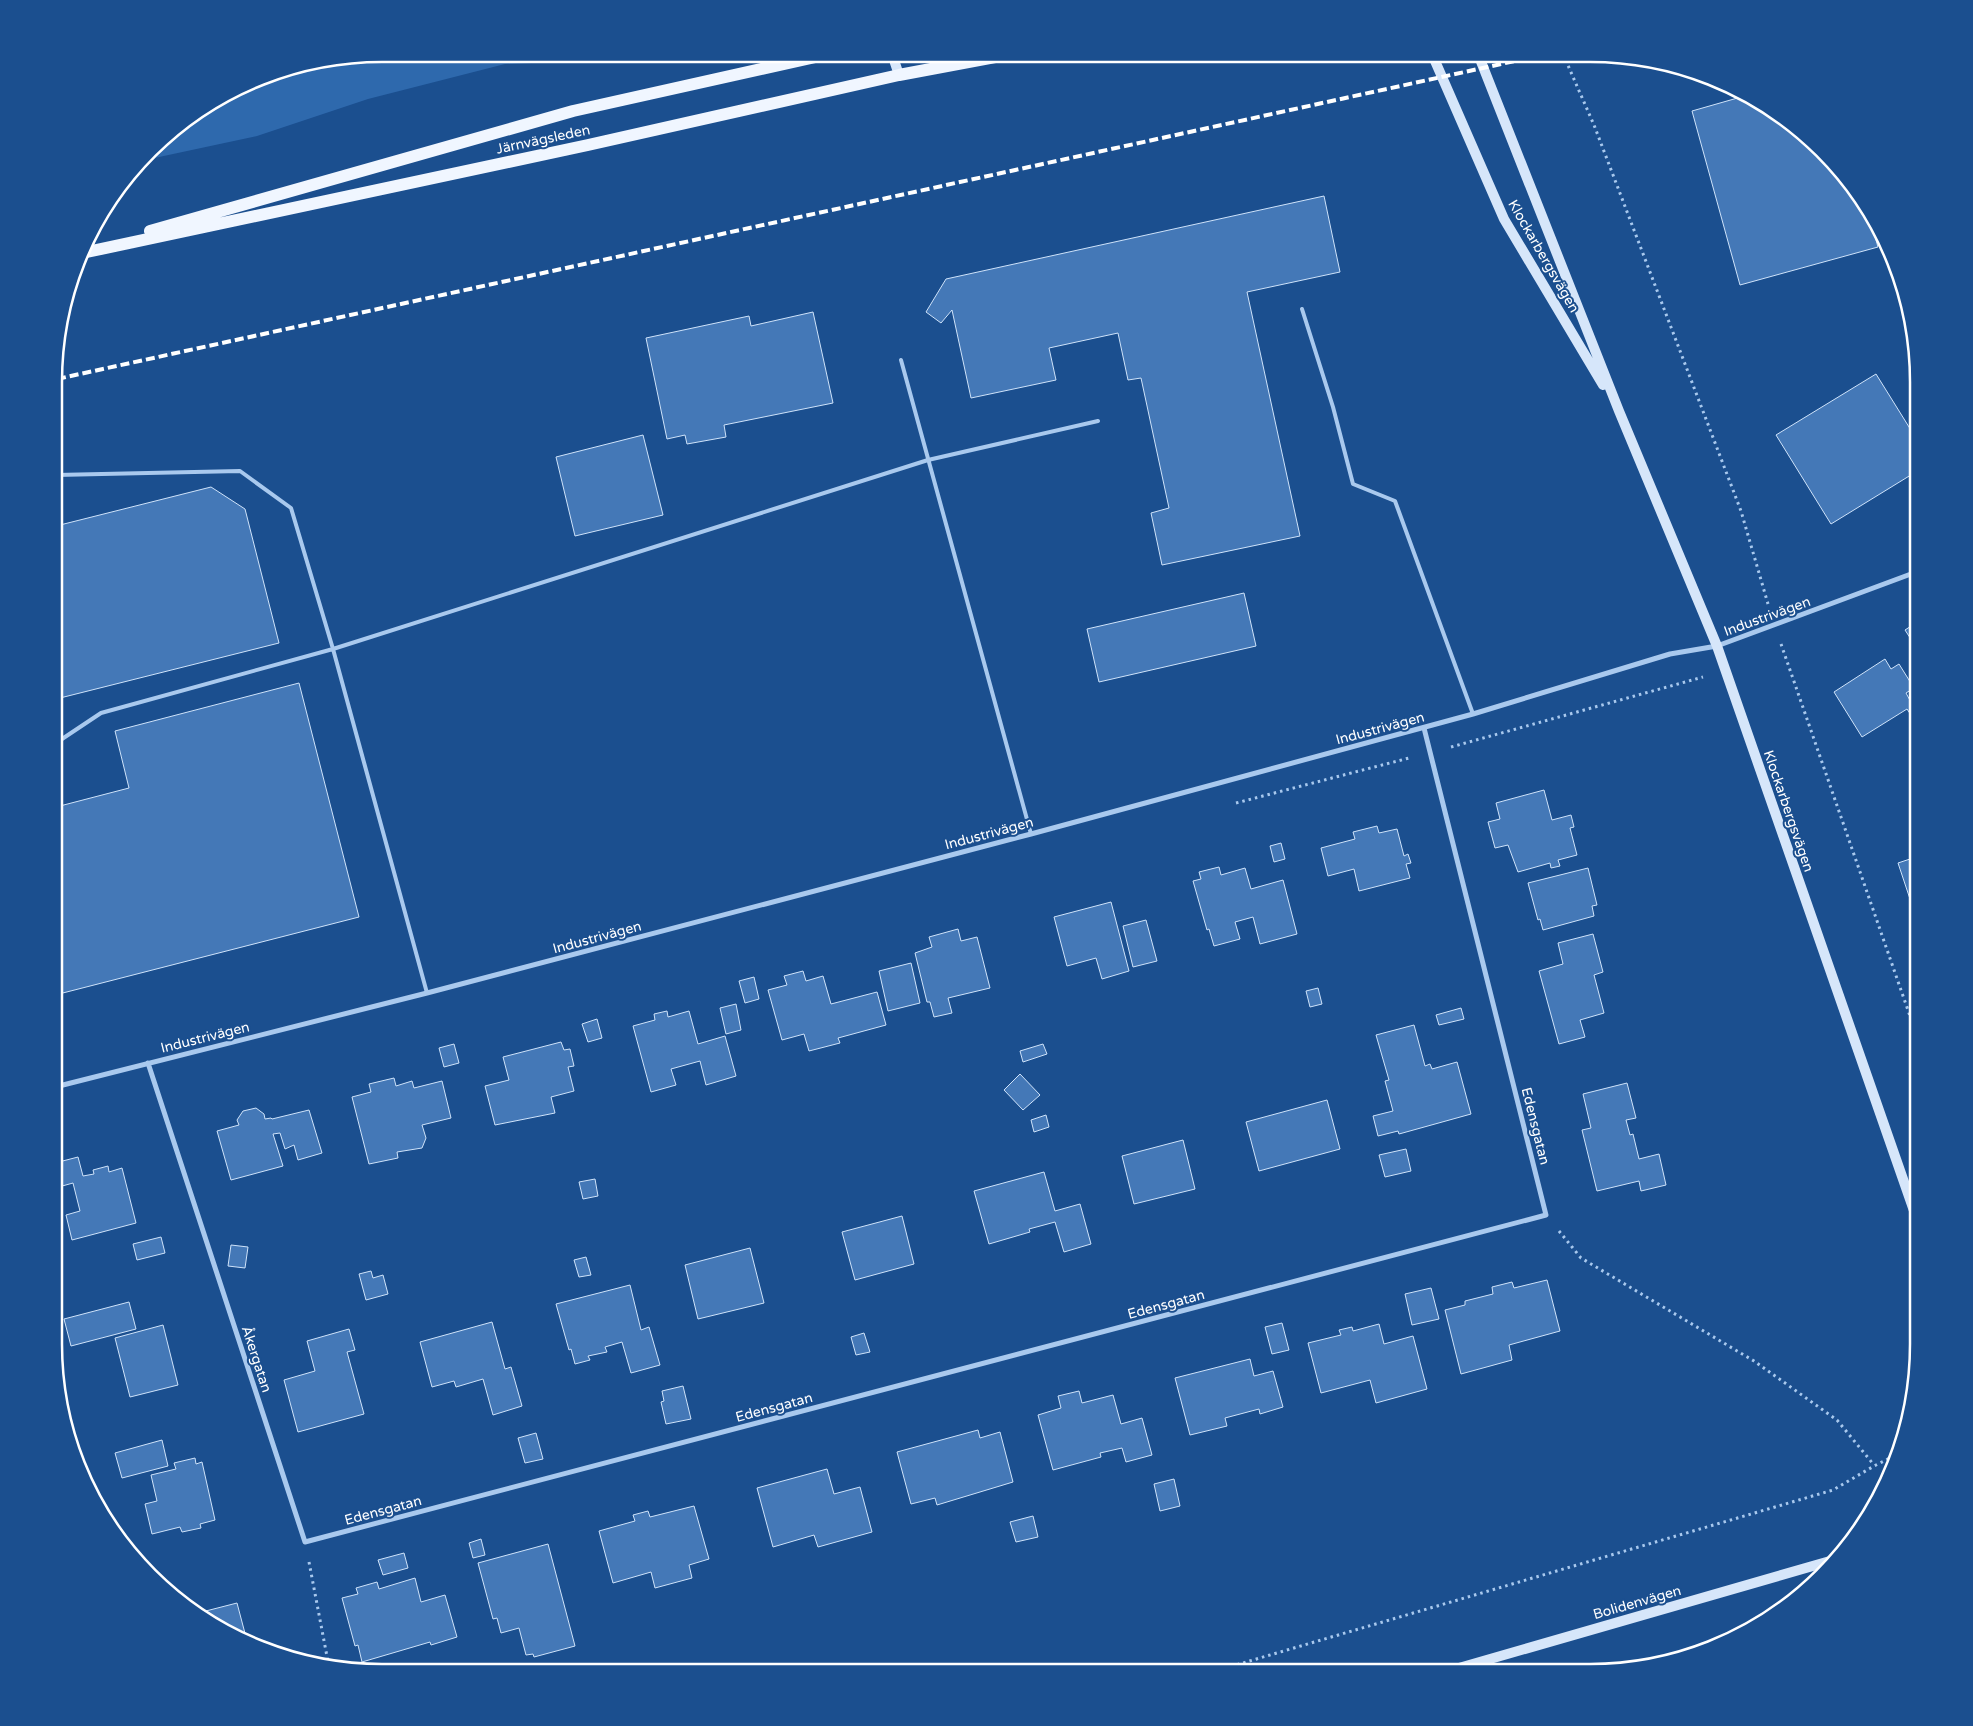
<svg xmlns="http://www.w3.org/2000/svg" width="1973" height="1726" font-family="'Varela Round',sans-serif">
	<style>
		.green { fill: #2e69ad }
		.building { fill: #4478b7; stroke: #cfe3fa }
		.lines { fill: none; stroke-linecap: round; stroke-linejoin: round }
		.path { stroke: #a9c9ee; stroke-width: 3; stroke-dasharray: 2.5 4; stroke-linecap: butt }
		.lane { stroke: #a9c9ee; stroke-width: 4 }
		.street { stroke: #a9c9ee; stroke-width: 5 }
		.secondary { stroke: #d6e6fa; stroke-width: 10 }
		.primary { stroke: #f0f6ff; stroke-width: 12 }
		.rail { stroke: #fff; stroke-width: 4; stroke-dasharray: 9 4; stroke-linecap: butt }
		.labels { text-anchor: middle; stroke-width: 4; stroke-linejoin: round; paint-order: stroke }
		.street-label { font-size: 14px; fill: #fff; stroke: #1b4f8f }
		.rim { fill: none; stroke: #fff; stroke-width: 2.5 }
	</style>
	<rect width="100%" height="100%" fill="#1b4f8f"/>
	<path class="green" d="M383,54h271l-4,4 -145,6 -137,35 -111,37 -112,24 21,-25 52,-37 59,-27z"/>
	<path class="building" d="M1748,95l43,27 46,44 33,53 8,28 -138,38 -48,-174z
		M1324,196l16,76 -93,20 53,244 -138,29 -11,-52 18,-5 -28,-130 -13,2 -10,-47 -69,15 7,32 -85,18 -19,-88 -11,13 -15,-11 20,-33z
		M813,312l20,91 -109,22 2,12 -39,7 -2,-9 -18,4 -21,-101 103,-22 2,10z
		M1876,374l43,69v27l-88,54 -55,-89z
		M643,435l20,80 -88,21 -19,-79z
		M211,487l34,22 34,134 -223,56v-173z
		M1244,593l12,53 -157,36 -12,-53z
		M1919,621v28l-1,1 -13,-20z
		M1885,659l6,10 8,-5 15,24 -8,5 6,11 7,-4v27l-12,-18 -45,28 -28,-45z
		M299,683l60,234 -304,78 1,-188 73,-19 -14,-57z
		M1544,790l8,30 19,-5 3,12 -4,1 7,27 -19,5 2,6 -9,2 -1,-5 -32,9 -10,-27 -13,3 -7,-26 12,-3 -4,-16z
		M1377,826l2,7 18,-4 7,27 4,-2 3,9 -5,1 4,14 -51,13 -5,-22 -26,7 -7,-28 34,-9 -2,-7z
		M1281,843l4,16 -11,3 -4,-16z
		M1919,856v53l-5,2 -16,-48z
		M1219,867l2,8 24,-7 6,21 32,-9 14,54 -37,10 -7,-27 -18,5 5,17 -26,7 -5,-17 -2,1 -14,-49 8,-2 -2,-7z
		M1588,868l9,37 -5,1 2,10 -51,14 -3,-11 -2,1 -10,-37z
		M1111,902l18,69 -27,8 -6,-21 -29,8 -13,-49z
		M1146,920l11,41 -24,6 -10,-41z
		M958,929l3,12 16,-4 13,51 -42,10 4,15 -18,4 -4,-15h-3l-12,-49 17,-6 -3,-10z
		M1593,934l10,38 -9,3 10,38 -24,7 5,17 -26,7 -20,-73 24,-7 -5,-21z
		M911,963l9,40 -32,8 -9,-40z
		M803,971l3,10 17,-5 8,28 46,-12 9,33 -48,13 2,5 -31,8 -5,-17 -22,6 -14,-50 19,-5 -3,-9z
		M754,977l5,22 -14,4 -6,-22z
		M1318,988l4,16 -12,3 -4,-16z
		M736,1004l5,26 -15,4 -6,-26z
		M1461,1008l3,11 -25,6 -3,-10z
		M667,1011l1,6 21,-6 9,33 27,-8 11,40 -30,9 -6,-24 -29,8 5,16 -25,7 -18,-66 22,-6 -1,-6z
		M597,1019l5,19 -14,4 -6,-18z
		M1414,1025l11,41 5,-2 2,5 25,-7 14,52 -72,20 -1,-3 -20,5 -5,-20 20,-5 -8,-30 4,-1 -13,-45z
		M561,1042l3,8 6,-1 4,17 -6,1 6,24 -23,6 4,16 -60,12 -10,-39 24,-6 -6,-23z
		M454,1044l5,19 -15,4 -5,-19z
		M1043,1044l4,10 -24,8 -3,-11z
		M1020,1074l20,21 -17,15 -19,-20z
		M394,1078l2,8 16,-5 2,7 28,-7 9,37 -29,7 4,13 -4,10 -25,4 1,6 -29,6 -17,-67 19,-5 -2,-8z
		M1627,1083l9,35 -10,2 4,15 3,-1 6,25 20,-5 7,31 -25,6 -2,-10 -42,10 -15,-61 9,-2 -8,-34z
		M1327,1100l13,49 -81,22 -13,-49z
		M256,1108l8,6 1,5 6,-1 1,1 37,-9 13,43 -24,7 -4,-15 -9,4 -5,-16 -7,1 10,32 -52,14 -14,-49 22,-6 -2,-5 6,-9z
		M1046,1115l3,12 -15,5 -3,-12z
		M1183,1140l12,49 -61,15 -12,-48z
		M1406,1149l5,22 -26,6 -6,-22z
		M78,1157l5,19 11,-2 -1,-4 15,-4 1,6 13,-4 14,55 -64,17 -6,-25 14,-4 -7,-28 -18,5v-25z
		M1044,1172l11,39 25,-7 11,40 -27,8 -9,-30 -26,7 1,3 -41,12 -15,-53z
		M595,1179l3,17 -15,3 -4,-17z
		M902,1216l12,48 -59,16 -13,-48z
		M161,1237l4,16 -28,7 -4,-16z
		M231,1245l17,2 -3,21 -17,-2z
		M750,1248l14,55 -66,16 -13,-54z
		M586,1257l5,18 -12,2 -5,-17z
		M371,1271l2,7 10,-3 5,19 -22,6 -7,-26z
		M1547,1280l13,51 -51,14 3,15 -51,14 -16,-64 20,-5v-4l28,-7 -1,-7 20,-5 2,6z
		M630,1285l11,45 8,-3 11,38 -29,8 -9,-31 -17,5 2,5 -19,4 2,4 -15,4 -4,-15 -2,1 -13,-46z
		M1431,1288l8,31 -27,6 -7,-31z
		M129,1302l7,27 -65,17 -7,-27z
		M492,1322l13,47 6,-2 11,39 -29,9 -10,-36 -27,8 -2,-6 -22,6 -12,-45z
		M1282,1323l7,27 -17,4 -7,-27z
		M1379,1324l5,20 29,-8 14,53 -51,14 -6,-23 -49,13 -13,-50 33,-8 -2,-5 13,-3 1,4z
		M163,1325l15,60 -48,12 -15,-59z
		M349,1329l6,21 -8,2 17,62 -66,18 -14,-52 31,-9 -8,-30z
		M864,1333l6,19 -14,3 -5,-18z
		M1250,1359l4,17 19,-5 10,36 -23,7 -1,-5 -34,9 2,8 -37,9 -15,-57z
		M683,1386l8,33 -25,5 -5,-22 3,-1 -2,-10z
		M1079,1391l3,12 31,-8 8,29 21,-6 10,37 -26,7 -4,-14 -22,5 1,4 -48,13 -15,-55 23,-7 -3,-12z
		M978,1430l2,8 20,-6 13,50 -76,23 -2,-7 -24,6 -14,-52z
		M536,1433l7,26 -18,4 -7,-25z
		M162,1440l6,26 -46,12 -7,-25z
		M195,1458l1,6 6,-2 13,58 -15,4 1,4 -19,4 -2,-5 -28,7 -7,-30 12,-3 -6,-26 25,-6 -2,-6z
		M827,1469l7,25 26,-7 12,45 -54,15 -4,-12 -41,12 -16,-59z
		M1174,1479l6,27 -20,5 -6,-27z
		M694,1506l15,53 -20,6 3,13 -37,10 -4,-16 -38,11 -14,-52 36,-10 -2,-6 15,-4 2,6z
		M1033,1516l5,21 -22,5 -6,-20z
		M481,1539l4,16 -12,3 -4,-15z
		M548,1544l27,102 -41,11 -1,-3 -7,1 -7,-27 -18,5 -4,-15 -4,1 -15,-56z
		M404,1553l4,15 -25,7 -5,-15z
		M415,1578l6,24 24,-7 12,42 -26,8 -1,-3 -68,20 -4,-17 -3,1 -13,-48 16,-4 -2,-6 21,-6 2,7z
		M237,1603l10,38 -49,-28z"/>
	<g class="lines">
		<path class="path" d="M1563,54l31,71 147,386 27,93
			M1781,644l138,398
			M1451,747l252,-70
			M1236,803l173,-45
			M1559,1231l22,27 173,103 83,59 37,45
			M309,1562l20,105
			M1212,1672l621,-182 41,-24 24,-12"/>
		<path class="lane" d="M1302,309l31,98 20,77 42,17 78,213
			M901,360l130,474
			M56,475l184,-4 51,37 42,141 94,344
			M56,743l45,-30 232,-64 595,-189 170,-39"/>
		<path class="street" d="M148,1063l157,479 1241,-327 -122,-487
			M55,1087l372,-94 604,-159 442,-120 197,-60 47,-8 202,-75"/>
		<path class="secondary" d="M892,54l7,21
			M1432,54l72,165 99,166
			M1478,54l141,357 98,235 202,579
			M1445,1672l392,-113"/>
		<path class="primary" d="M150,231l423,-120 256,-57
			M82,253l506,-108 311,-70 112,-21"/>
		<path class="rail" d="M57,379l1490,-325"/>
	</g>
	<g class="labels">
		<g class="street-label">
			<text transform="translate(543 139) rotate(-12)" y="5">Järnvägsleden</text>
			<text transform="translate(1544 256) rotate(60)" y="5">Klockarbergsvägen</text>
			<text transform="translate(1767 616) rotate(-20)" y="5">Industrivägen</text>
			<text transform="translate(1380 728) rotate(-15)" y="5">Industrivägen</text>
			<text transform="translate(1789 811) rotate(71)" y="5">Klockarbergsvägen</text>
			<text transform="translate(989 833) rotate(-15)" y="5">Industrivägen</text>
			<text transform="translate(597 937) rotate(-15)" y="5">Industrivägen</text>
			<text transform="translate(205 1037) rotate(-14)" y="5">Industrivägen</text>
			<text transform="translate(1536 1126) rotate(76)" y="5">Edensgatan</text>
			<text transform="translate(1166 1304) rotate(-15)" y="5">Edensgatan</text>
			<text transform="translate(257 1359) rotate(72)" y="5">Åkergatan</text>
			<text transform="translate(774 1407) rotate(-15)" y="5">Edensgatan</text>
			<text transform="translate(383 1510) rotate(-15)" y="5">Edensgatan</text>
			<text transform="translate(1637 1602) rotate(-16)" y="5">Bolidenvägen</text>
		</g>
	</g>
	<path d="M0 0H1973V1726H0ZM382 62H1590A320 320 0 0 1 1910 382V1344A320 320 0 0 1 1590 1664H382A320 320 0 0 1 62 1344V382A320 320 0 0 1 382 62Z" fill="#1b4f8f" fill-rule="evenodd"/>
	<path class="rim" d="M382 62H1590A320 320 0 0 1 1910 382V1344A320 320 0 0 1 1590 1664H382A320 320 0 0 1 62 1344V382A320 320 0 0 1 382 62Z"/>
</svg>
